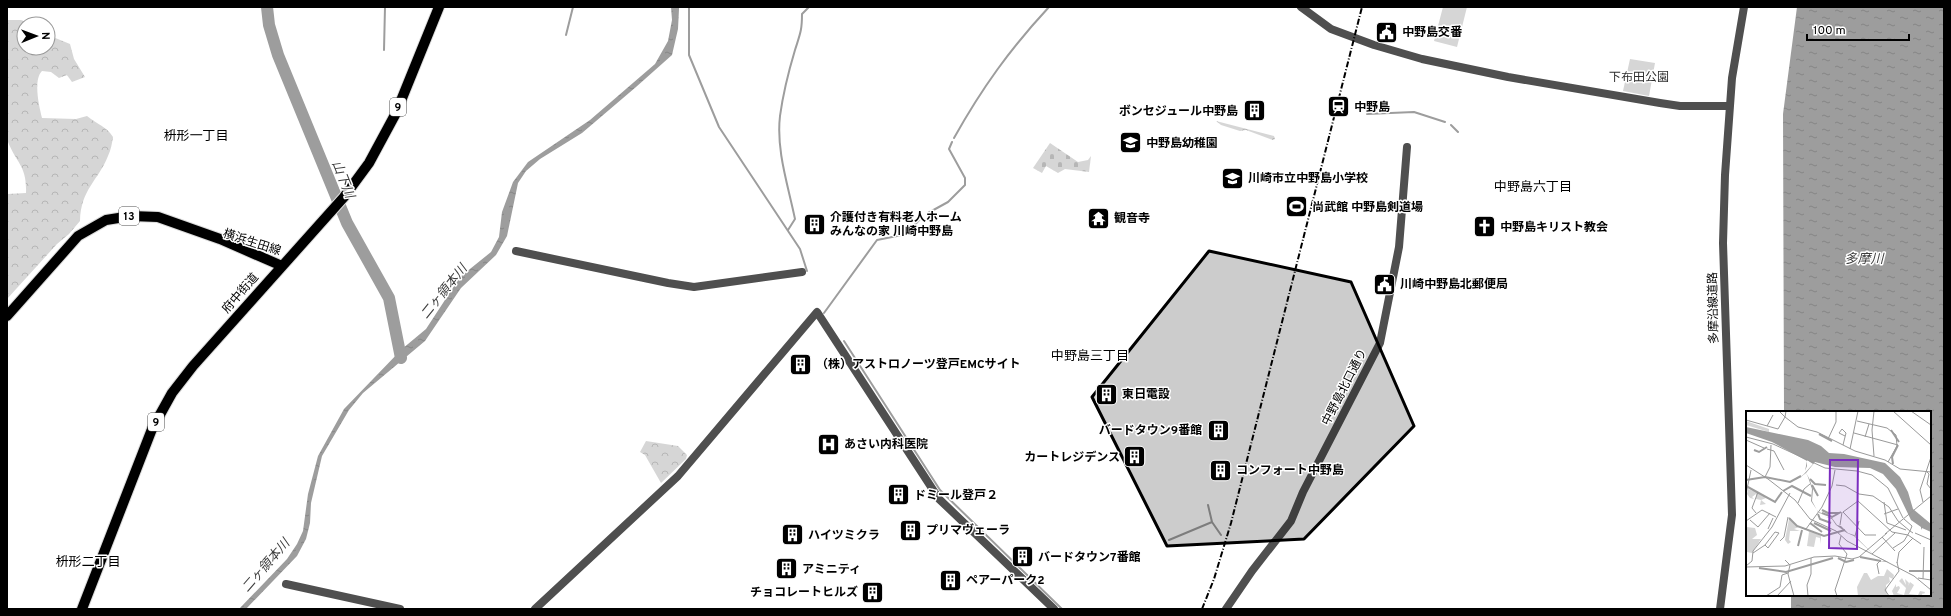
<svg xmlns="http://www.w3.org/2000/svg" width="1951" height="616" font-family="Overpass,'Noto Sans JP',sans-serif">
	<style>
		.forest { fill: url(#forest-crowns) }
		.cemetery { fill: url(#cemetery-stones) }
		.park { fill: #d6d6d6 }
		.water { fill: url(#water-ripples) }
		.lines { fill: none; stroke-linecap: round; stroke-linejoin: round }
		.stream { stroke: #9d9d9d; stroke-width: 2 }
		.river { stroke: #9d9d9d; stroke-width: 12 }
		.primary-casing { stroke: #dbdbdb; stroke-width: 12 }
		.tertiary { stroke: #4f4f4f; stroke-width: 8 }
		.primary { stroke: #000; stroke-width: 10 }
		.rail { stroke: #000; stroke-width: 2; stroke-dasharray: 6 2 1 2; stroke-linecap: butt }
		.marked { fill: #000; fill-opacity: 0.2; stroke: #000; stroke-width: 3; stroke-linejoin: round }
		.labels { text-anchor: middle; stroke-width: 3; stroke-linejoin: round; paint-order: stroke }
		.shield { fill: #fff; stroke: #4c4c4c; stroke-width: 1 }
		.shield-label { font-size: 11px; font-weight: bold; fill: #000 }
		.poi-label { font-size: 12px; font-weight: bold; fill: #000; stroke: #fff; text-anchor: start }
		.park-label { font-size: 12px; fill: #2d2d2d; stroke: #fff }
		.street-label { font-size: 12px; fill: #000; stroke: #fff }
		.neighbourhood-label { font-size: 13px; fill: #000; stroke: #fff }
		.water-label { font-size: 13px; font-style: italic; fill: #3e3e3e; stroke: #fff }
		.inset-river { fill: none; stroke: #9d9d9d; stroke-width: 2 }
		.inset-road { fill: none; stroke: #999; stroke-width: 1 }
		.view { fill: #7b2cbf; fill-opacity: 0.15; stroke: #7b2cbf; stroke-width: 2 }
		.inset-edge { fill: none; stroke: #000; stroke-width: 2 }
	</style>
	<defs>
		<pattern id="forest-crowns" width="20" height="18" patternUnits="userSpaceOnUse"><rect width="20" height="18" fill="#d6d6d6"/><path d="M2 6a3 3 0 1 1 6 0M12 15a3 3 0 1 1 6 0" fill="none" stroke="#b6b6b6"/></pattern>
		<pattern id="cemetery-stones" width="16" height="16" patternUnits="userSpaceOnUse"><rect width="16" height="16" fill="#d6d6d6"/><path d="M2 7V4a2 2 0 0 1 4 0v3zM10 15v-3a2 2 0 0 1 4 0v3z" fill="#b6b6b6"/></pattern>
		<pattern id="water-ripples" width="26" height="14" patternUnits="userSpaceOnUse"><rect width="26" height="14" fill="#9d9d9d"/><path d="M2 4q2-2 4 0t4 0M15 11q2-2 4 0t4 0" fill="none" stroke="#858585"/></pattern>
	</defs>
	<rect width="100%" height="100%" fill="#fff"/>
	<path class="forest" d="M7,20h14l11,4h-8v24h24v-13l22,9 4,15 11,18 -13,5 -5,-7 -8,3 -8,-6 -9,-1c-9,9 -3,35 0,47l34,1 11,-3c11,9 19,10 26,21 -1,6 -2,13 -5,19 -10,25 -27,33 -28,65l-11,13 -12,10 -50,55v-105l19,-1c1,-27 -9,-29 -18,-51z
		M1216,121l58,15 1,3 -2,1 -27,-10 -6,1 -19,-6z
		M646,441l32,5 9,9 -1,4 -25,24 -16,-28 -5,-3z"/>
	<path class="cemetery" d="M1050,143l28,19 10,-2 3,-4 -2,16 -24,-3 -7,4 -12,-7 -4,7 -9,-5z"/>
	<path class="park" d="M1443,7h24l-10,40 -23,-6z
		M1630,59l25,4 -6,33 -26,-5z"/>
	<path class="water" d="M671,7h8v2l-1,20 -6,26 -36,32 -54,46 -42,26 -14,12 -8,12 -11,53 -11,19 -35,33 -36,53 -62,52 -14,17 -27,46 -11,47 -1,20 -4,16 -9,17 -51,53h-7l48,-50 10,-15 6,-13 5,-37 10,-38 26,-47 58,-60 24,-20 34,-52 31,-25 8,-15 3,-25 11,-30 15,-20 62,-42 65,-56 13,-23 4,-21z
		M1797,7h147v602h-153v-14h139v-183h-146l-1,-298z"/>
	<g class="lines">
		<path class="stream" d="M689,7v48l30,72 81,122 7,22
			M566,35l7,-28
			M384,50l1,-43
			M1367,114l47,-2 31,10
			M1451,125l7,7
			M954,138c28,-50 56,-89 95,-131
			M928,213l20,-11 17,-17v-7l-16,-29 3,-7
			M788,230l7,-11c-7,-34 -19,-69 -15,-103 3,-22 9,-46 15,-66 5,-16 7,-19 7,-36l7,-7
			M908,232l13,-14
			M824,313l53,-73 25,-5
			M844,341l96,149 122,119
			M1208,505l4,17 9,13
			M1169,540l43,-18"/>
		<path class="river" d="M267,7l2,18 9,30 69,168 42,75 12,60"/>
		<defs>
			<path id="primary" d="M7,316l71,-80 28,-16 25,-4 27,1 62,22 62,27
				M82,609l70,-180 20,-36 21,-27 151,-169 25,-34 27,-50 43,-106"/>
		</defs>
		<use href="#primary" class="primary-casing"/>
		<path class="tertiary" d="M1301,7l30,22 43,16 48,14 86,18 152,26 20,3h50
			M516,251l152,32 26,4 108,-15
			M286,584l114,25
			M535,609l143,-133 139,-164 122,187 115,110
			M1226,609l26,-38 39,-50 12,-29 77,-149 19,-96 8,-100
			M1720,609l12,-94 -9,-272 2,-68 7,-97 12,-71"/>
		<use href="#primary" class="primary"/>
		<path class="rail" d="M1202,609l12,-30 17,-56 131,-516"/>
	</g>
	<path class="marked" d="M1209,251l142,31 63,144 -110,113 -137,7 -75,-149z"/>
	<defs>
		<symbol id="civic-square" viewBox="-11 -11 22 22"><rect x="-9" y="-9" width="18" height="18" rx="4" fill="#000" stroke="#fff"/><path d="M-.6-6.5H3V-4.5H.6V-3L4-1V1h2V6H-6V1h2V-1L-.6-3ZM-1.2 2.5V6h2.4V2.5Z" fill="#fff"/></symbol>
		<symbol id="station-square" viewBox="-11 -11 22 22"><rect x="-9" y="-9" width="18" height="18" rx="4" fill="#000" stroke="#fff"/><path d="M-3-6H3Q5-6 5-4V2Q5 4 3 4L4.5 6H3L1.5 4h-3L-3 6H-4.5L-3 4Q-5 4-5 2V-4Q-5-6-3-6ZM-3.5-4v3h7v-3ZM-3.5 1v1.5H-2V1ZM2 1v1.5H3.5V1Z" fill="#fff"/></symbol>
		<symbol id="building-square" viewBox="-11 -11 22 22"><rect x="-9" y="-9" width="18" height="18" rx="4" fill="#000" stroke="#fff"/><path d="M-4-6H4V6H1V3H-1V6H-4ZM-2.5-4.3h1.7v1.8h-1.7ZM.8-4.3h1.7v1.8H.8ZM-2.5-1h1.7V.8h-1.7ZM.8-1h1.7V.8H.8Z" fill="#fff"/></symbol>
		<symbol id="school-square" viewBox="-11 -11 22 22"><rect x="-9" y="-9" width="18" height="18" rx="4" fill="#000" stroke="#fff"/><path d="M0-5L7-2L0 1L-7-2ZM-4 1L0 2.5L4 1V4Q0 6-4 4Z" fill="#fff"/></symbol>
		<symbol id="stadium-square" viewBox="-11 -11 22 22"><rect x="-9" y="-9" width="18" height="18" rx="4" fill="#000" stroke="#fff"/><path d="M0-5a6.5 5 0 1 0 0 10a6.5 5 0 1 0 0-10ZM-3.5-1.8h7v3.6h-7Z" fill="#fff"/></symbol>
		<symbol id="temple-square" viewBox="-11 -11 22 22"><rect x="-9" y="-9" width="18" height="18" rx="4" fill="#000" stroke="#fff"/><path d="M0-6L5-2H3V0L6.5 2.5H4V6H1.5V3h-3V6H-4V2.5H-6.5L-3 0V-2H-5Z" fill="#fff"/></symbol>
		<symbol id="church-square" viewBox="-11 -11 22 22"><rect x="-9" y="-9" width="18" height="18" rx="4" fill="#000" stroke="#fff"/><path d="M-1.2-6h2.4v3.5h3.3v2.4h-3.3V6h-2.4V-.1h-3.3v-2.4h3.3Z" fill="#fff"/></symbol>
		<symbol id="hospital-square" viewBox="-11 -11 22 22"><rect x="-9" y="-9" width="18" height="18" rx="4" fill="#000" stroke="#fff"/><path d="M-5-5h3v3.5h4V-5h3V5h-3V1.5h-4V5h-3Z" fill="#fff"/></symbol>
	</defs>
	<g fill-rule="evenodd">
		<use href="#civic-square" x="1374" y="20" width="25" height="25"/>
		<use href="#station-square" x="1326" y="94" width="25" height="25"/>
		<use href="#building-square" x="1242" y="98" width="25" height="25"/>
		<use href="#school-square" x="1118" y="130" width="25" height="25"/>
		<use href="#school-square" x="1220" y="166" width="25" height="25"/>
		<use href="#stadium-square" x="1284" y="194" width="25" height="25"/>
		<use href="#temple-square" x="1086" y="206" width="25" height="25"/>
		<use href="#building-square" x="802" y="212" width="25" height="25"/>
		<use href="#church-square" x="1472" y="214" width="25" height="25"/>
		<use href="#civic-square" x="1372" y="272" width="25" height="25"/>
		<use href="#building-square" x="788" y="352" width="25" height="25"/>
		<use href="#building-square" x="1094" y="382" width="25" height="25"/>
		<use href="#building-square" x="1206" y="418" width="25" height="25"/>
		<use href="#hospital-square" x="816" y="432" width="25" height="25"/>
		<use href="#building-square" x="1122" y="444" width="25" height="25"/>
		<use href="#building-square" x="1208" y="458" width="25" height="25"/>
		<use href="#building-square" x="886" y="482" width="25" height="25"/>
		<use href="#building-square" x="898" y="518" width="25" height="25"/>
		<use href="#building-square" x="780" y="522" width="25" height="25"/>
		<use href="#building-square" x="1010" y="544" width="25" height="25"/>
		<use href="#building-square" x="774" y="556" width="25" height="25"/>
		<use href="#building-square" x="938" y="568" width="25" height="25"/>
		<use href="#building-square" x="860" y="580" width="25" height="25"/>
	</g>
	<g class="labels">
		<g class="shield">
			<rect x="390" y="98" width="16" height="18" rx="3"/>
			<rect x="119" y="207" width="20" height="18" rx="3"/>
			<rect x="148" y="413" width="16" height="18" rx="3"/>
		</g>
		<g class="shield-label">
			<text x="398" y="111">9</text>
			<text x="129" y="220">13</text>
			<text x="156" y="426">9</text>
		</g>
		<g class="poi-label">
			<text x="1402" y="36">中野島交番</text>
			<text x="1354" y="111">中野島</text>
			<text x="1238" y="115" text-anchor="end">ボンセジュール中野島</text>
			<text x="1146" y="147">中野島幼稚園</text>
			<text x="1248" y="182">川崎市立中野島小学校</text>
			<text x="1312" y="211">尚武館 中野島剣道場</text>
			<text x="830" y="221">介護付き有料老人ホーム<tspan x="830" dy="14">みんなの家 川崎中野島</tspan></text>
			<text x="1114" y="222">観音寺</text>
			<text x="1500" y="231">中野島キリスト教会</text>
			<text x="1400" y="288">川崎中野島北郵便局</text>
			<text x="816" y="368">（株）アストロノーツ登戸EMCサイト</text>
			<text x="1122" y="398">東日電設</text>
			<text x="1202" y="434" text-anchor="end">バードタウン9番館</text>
			<text x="844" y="448">あさい内科医院</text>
			<text x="1120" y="461" text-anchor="end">カートレジデンス</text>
			<text x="1236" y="474">コンフォート中野島</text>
			<text x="914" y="499">ドミール登戸２</text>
			<text x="926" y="534">プリマヴェーラ</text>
			<text x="808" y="539">ハイツミクラ</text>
			<text x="1038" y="561">バードタウン7番館</text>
			<text x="802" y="573">アミニティ</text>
			<text x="966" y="584">ペアーパーク2</text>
			<text x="858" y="596" text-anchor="end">チョコレートヒルズ</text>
		</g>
		<g class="park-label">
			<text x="1639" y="81">下布田公園</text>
		</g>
		<g class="street-label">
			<text transform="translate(252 242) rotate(18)" y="4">横浜生田線</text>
			<text transform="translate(240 293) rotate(-49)" y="4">府中街道</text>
			<text transform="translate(1713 308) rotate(-91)" y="4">多摩沿線道路</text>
			<text transform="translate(1344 387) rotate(-63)" y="4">中野島北口通り</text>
		</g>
		<g class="neighbourhood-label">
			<text x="196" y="140">枡形一丁目</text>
			<text x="1533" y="191">中野島六丁目</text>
			<text x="1090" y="360">中野島三丁目</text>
			<text x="88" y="566">枡形二丁目</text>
		</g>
		<g class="water-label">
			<text transform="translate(344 179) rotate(68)" y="5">山下川</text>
			<text x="1864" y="263">多摩川</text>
			<text transform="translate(443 291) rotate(-51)" y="5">二ヶ領本川</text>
			<text transform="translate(265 565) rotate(-49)" y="5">二ヶ領本川</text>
		</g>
	</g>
	<g transform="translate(1746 411)">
		<rect width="185" height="185" fill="#fff"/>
		<path d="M2,78l16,6 2,3 -5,2 5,4 -6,1 1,-5 -5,-1v-5l-4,3 2,2 -4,-1 -3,-4zM43,108l10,8 -5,2 6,2h-10l-1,9 2,2 -3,2 -3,-4zM0,116l9,1 2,7 -5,4h9l-9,14 -5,-1 -1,3zM61,118l14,7v8l-1,-6 -4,-1 -2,10 -7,-1 2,-14zM156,167l4,7 -1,-6 4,4 -1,3 2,-4 4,3 -5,9 9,1 2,-4 5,1 -1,2 -1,-1 -2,3h-27l-2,-5 4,-7v3l3,-1 1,2 -3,5 7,2 2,-7 -7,-7z" fill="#d6d6d6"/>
		<path d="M0,10l23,8v3l-23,-7zM141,158l7,6 -1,4 -4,-2 1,5 -4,3 1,11h-29l-1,-9 7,-14h3l4,7 7,-4h6z" fill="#d6d6d6"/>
		<path d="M0,16l62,13 13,6 8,7 15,1 41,9 15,14 8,15 5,17 18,15v8l-9,-4 -1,2v-3l-10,-7 -15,-31 -13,-15 -13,-6 -35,-1 -20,-5 -9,11 3,5 4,11 -1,12 6,11 4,1 4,4 6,1 5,7 4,1 7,7 6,2 20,20 14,7 -9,-1h6l-11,-6 -20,-19 -7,-3 -11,-8 -4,-6 -6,-2 -3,-3 -4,-1 -8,-12 1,-12 -4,-12 -2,-4 -4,3 -3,2 5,-4 9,-10 -6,-4v6l-2,5 2,-10 -35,-19 -26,-9z" fill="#9d9d9d"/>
		<path class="inset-river" d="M145,19l8,12M73,23l13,7M8,39l5,2 8,-5M147,53l-1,-7 6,-12M64,68l5,5 11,1M0,69l19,-3 25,5 11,-6M66,74l6,11M0,75l29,16 7,-10M37,80l9,-5 19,10M76,99l6,3h11M76,102l10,4 9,-5M72,103l2,5 11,4M43,107l8,8 27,10 21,-6M64,112l12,9M68,112l17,8M52,135l4,-16M114,146l21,4M92,147l8,4 8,-2M13,157l27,4 47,-14M163,160h22"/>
		<path class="inset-road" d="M33,0l6,6 1,-6M147,0l38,34M165,0l20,14M0,9l32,9 7,-12 13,10 19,5 38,19 30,9M111,10l30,7 9,7 1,11 -9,16M21,15l6,-11M108,22l44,12M0,26l27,7 52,24 32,3 15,4 16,13 15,30M119,26l4,-13M82,28l8,-17v-11M0,29l18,8M97,34l3,-12 -4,-4 -3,4 6,3M21,38l7,2 10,19M104,38l8,-38M128,45l-2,-26 2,-19M139,49l15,9 31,3M0,54l22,14 27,21 15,19 26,12 11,10 67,35 17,14M181,61l2,2 -2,10 4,5M19,66l5,-10 1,-22M90,74l9,1 14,8 14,2 16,11 9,14 12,10 -6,10 -11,7M0,83l5,-24M138,91l3,21 19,7M177,91l-3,-12 11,-33M52,92l6,-14 6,-5M10,102l-4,-5 6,-16M138,103l14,-5M158,108l8,7 -2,5 3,2M4,109l8,7 12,-14M0,110l16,-11 14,7M94,114l2,-13M56,117l4,1 16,-22 10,-21 3,-16M22,118l5,-11M169,122l16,7M139,123l46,-38M130,124h-11l-22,-23 15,-11 34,31 16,3 13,9M109,125l4,-15M136,126l13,14M34,130l4,-4 4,-20M7,142l12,-8 10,-13 4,1 -11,15 -3,-3M126,143l23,-21M39,149l5,5 -2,9 6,22M151,152l2,-11 14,-14M0,155l6,-5 1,-10 19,-24 18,-34M0,156l39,-1 29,-9 21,-1 17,3 7,-2 28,-24M133,163l-2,-10 3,-3M172,167l13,2M177,168l1,-32M20,185l14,-9 2,-12 6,-2M31,185l14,-15M62,185l-1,-11 4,-11v-16M91,185l-2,-6 12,-36 -8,-10 2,-8M143,185l-4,-6 14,-19 -2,-9"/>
		<path class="view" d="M84,49h28l-1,89 -28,-1z"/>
		<rect width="185" height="185" class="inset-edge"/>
	</g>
	<rect width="1951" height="616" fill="none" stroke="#000000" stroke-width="16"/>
	<g transform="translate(36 36) rotate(89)"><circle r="19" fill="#ffffff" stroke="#999999"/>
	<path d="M0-3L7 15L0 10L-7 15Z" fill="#000000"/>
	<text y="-6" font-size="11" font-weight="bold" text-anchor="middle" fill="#000000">N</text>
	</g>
	<path d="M1807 34v6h102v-6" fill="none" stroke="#000000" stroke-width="2"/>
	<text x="1813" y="34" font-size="12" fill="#000000" stroke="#ffffff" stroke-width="3" paint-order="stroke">100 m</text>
</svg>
